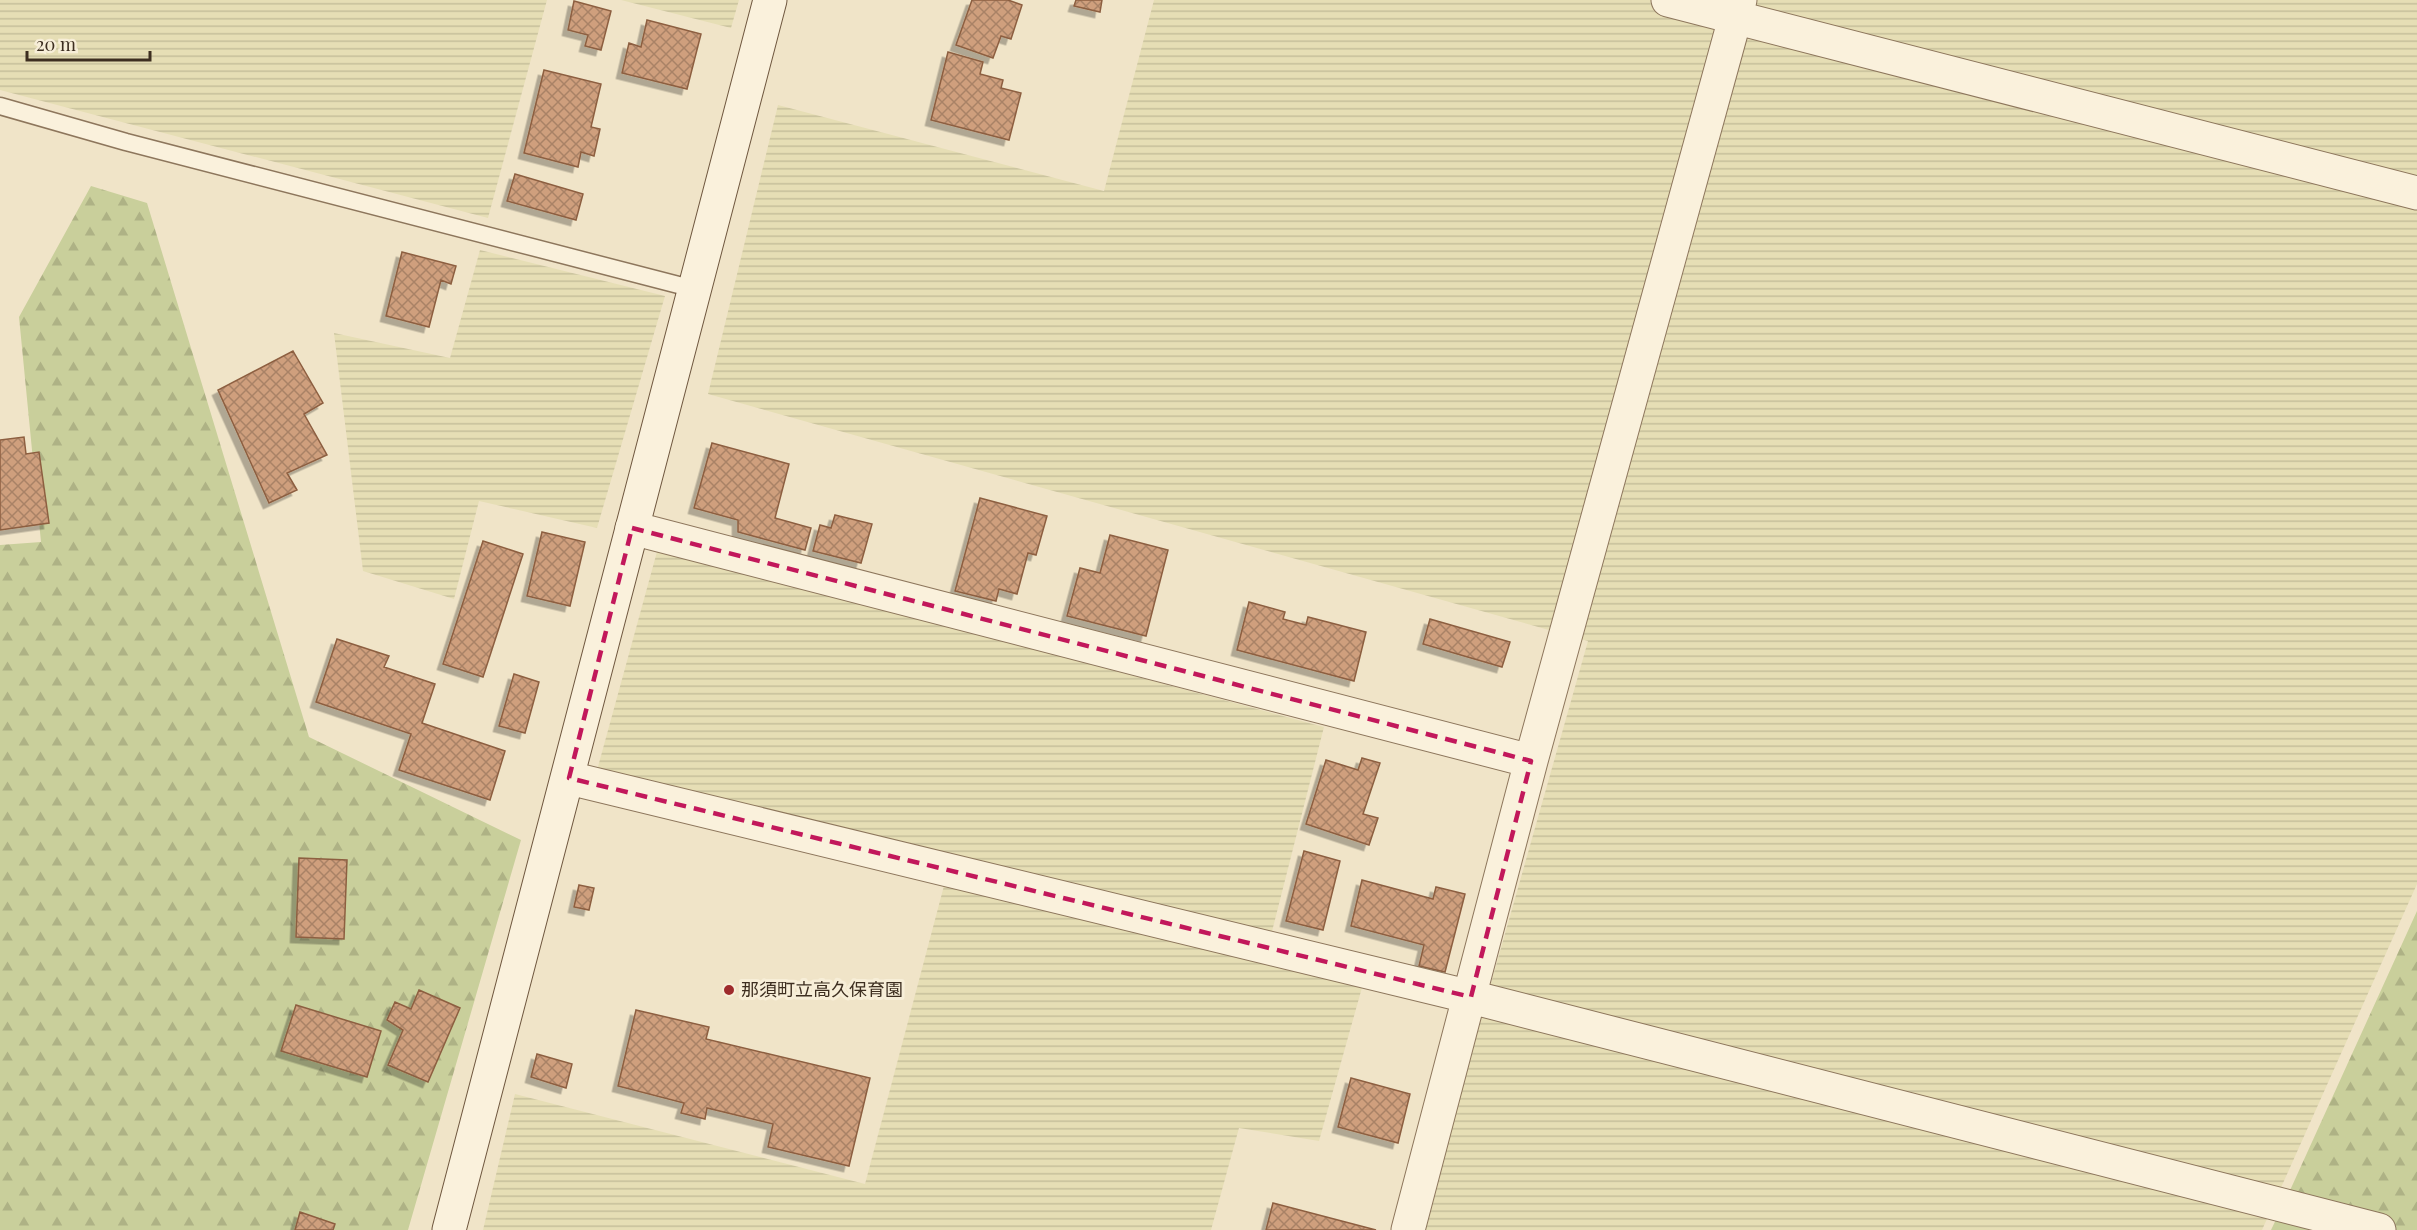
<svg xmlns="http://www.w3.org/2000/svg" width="2417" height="1230" font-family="'Playfair Display','Noto Sans JP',serif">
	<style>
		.farmland { fill: url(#farmland-rules) }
		.forest { fill: url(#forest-firs) }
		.building { fill: url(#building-cross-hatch); stroke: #8d5f41; stroke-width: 1.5; filter: url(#shadow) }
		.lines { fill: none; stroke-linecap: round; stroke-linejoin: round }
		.lane-casing { stroke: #8d765c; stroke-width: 19 }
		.street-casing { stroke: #8d765c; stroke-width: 35 }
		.secondary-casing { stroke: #6f573f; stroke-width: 35 }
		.lane { stroke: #faf1dc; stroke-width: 16 }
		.street { stroke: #faf1dc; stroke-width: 33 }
		.secondary { stroke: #faf1dc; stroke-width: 33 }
		.marked { fill: none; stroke: #c2185b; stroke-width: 4.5; stroke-dasharray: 12 8; stroke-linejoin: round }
		.poi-dot { fill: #9e2a2b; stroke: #f7eed8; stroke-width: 2 }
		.labels { text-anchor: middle; stroke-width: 6; stroke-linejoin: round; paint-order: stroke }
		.poi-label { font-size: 18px; fill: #3d2e20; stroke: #f7eed8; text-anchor: start }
	</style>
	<defs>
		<pattern id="farmland-rules" width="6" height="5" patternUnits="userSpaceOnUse" patternTransform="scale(1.5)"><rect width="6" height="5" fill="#e6deb5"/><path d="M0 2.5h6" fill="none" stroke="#c6bf9b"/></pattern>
		<pattern id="forest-firs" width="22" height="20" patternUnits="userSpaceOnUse" patternTransform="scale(1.5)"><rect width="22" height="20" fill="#c9cf9b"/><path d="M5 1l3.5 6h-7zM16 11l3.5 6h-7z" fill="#aeb285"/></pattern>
		<pattern id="building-cross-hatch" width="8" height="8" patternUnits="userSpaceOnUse" patternTransform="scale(1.5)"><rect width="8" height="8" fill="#cf9f7d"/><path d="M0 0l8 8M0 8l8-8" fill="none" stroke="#a98266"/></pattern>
		<filter id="shadow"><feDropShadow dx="-5.5" dy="5.5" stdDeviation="0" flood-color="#0004"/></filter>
	</defs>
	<rect width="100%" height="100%" fill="#f0e4c8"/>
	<path class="farmland" d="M0,0h547l-59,218 -488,-128z
		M621,0h118l-8,28z
		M1154,0h1263v884l-155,346h-841l167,-589 -880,-247 70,-289 326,86z
		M480,250l185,46 -68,232 -118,-27 -25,98 -91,-28 -29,-238 116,25z
		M658,548l666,179 -58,228 97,29 -44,157 -80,-13 -28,102h-728l32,-136 350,90 85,-321 -354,-89z"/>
	<path class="forest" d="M91,186l56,17 162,534 212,103 -113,390h-408v-685l41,-3 -22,-225z
		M2417,911v319h-146l21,-44z"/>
	<path class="building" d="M972,0h36l14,5 -11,34 -10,-3 -8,22 -37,-13z
		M1076,0h26l-2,12 -26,-6z
		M574,1l37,10 -10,39 -16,-4 3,-11 -20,-5z
		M647,20l54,14 -14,55 -65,-16 7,-30 12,4z
		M948,52l35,10 -3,12 23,6 -2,8 20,5 -12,47 -78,-20z
		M544,70l57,14 -10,43 9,2 -6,27 -13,-4 -3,15 -54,-14z
		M515,174l68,20 -7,26 -69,-19z
		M402,252l54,14 -5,18 -10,-4 -12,47 -43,-11z
		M293,351l30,52 -19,11 23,41 -40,18 10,17 -28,13 -51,-113z
		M24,437l2,17 13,-2 10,71 -49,7v-90z
		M712,443l77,21 -14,54 36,10 -6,22 -67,-18v-12l-44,-12z
		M980,498l67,18 -11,39 -8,-2 -11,41 -18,-5 -3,12 -41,-10z
		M835,515l37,9 -11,39 -48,-12 7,-26 11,3z
		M542,532l43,10 -15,64 -43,-10z
		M1110,535l58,15 -22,86 -79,-20 13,-48 20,5z
		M483,541l40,13 -40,123 -40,-13z
		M1249,602l36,10 -2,7 23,6 2,-8 58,15 -12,49 -117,-31z
		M1430,619l80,23 -8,25 -79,-23z
		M337,639l52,17 -5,11 51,17 -13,39 83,28 -15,49 -91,-30 12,-36 -95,-32z
		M514,674l25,8 -14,51 -26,-7z
		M1362,758l18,5 -17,51 15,4 -9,27 -63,-21 20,-64 32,10z
		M1304,851l36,10 -17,69 -37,-9z
		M299,858l48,2 -3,79 -48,-2z
		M1362,880l71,19 3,-12 29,7 -20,78 -26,-6 5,-21 -73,-19z
		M579,885l15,3 -5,22 -15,-3z
		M419,990l41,18 -32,74 -40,-17 15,-35 -16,-10 8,-18 16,7z
		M296,1005l85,26 -14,46 -86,-26z
		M636,1010l73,17 -3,12 164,39 -21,88 -81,-19 5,-23 -66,-16 -2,11 -24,-6 3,-10 -66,-17z
		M537,1054l35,10 -6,24 -35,-11z
		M1351,1078l59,16 -12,49 -60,-16z
		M1273,1203l103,27h-110z
		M300,1212l35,12 -2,6h-38z"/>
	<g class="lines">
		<defs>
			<path id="lane" d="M0,106l126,36 568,147"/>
			<path id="street" d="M1668,0l749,193
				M632,528l899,233
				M569,778l902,219 908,233
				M1408,1230l123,-469 209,-761"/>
			<path id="secondary" d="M449,1230l321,-1230"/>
		</defs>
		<use href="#lane" class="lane-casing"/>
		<use href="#street" class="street-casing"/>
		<use href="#secondary" class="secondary-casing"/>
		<use href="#lane" class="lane"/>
		<use href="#street" class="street"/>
		<use href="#secondary" class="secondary"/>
	</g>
	<path class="marked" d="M632,528l899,233 -60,236 -902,-219z"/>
	<circle class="poi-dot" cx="729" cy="990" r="6"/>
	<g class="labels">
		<g class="poi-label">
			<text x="741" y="996">那須町立高久保育園</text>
		</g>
	</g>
	<path d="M27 51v9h123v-9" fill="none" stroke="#3d2e20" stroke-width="3"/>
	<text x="36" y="51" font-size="18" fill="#3d2e20" stroke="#f7eed8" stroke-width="4.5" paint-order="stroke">20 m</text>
</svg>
